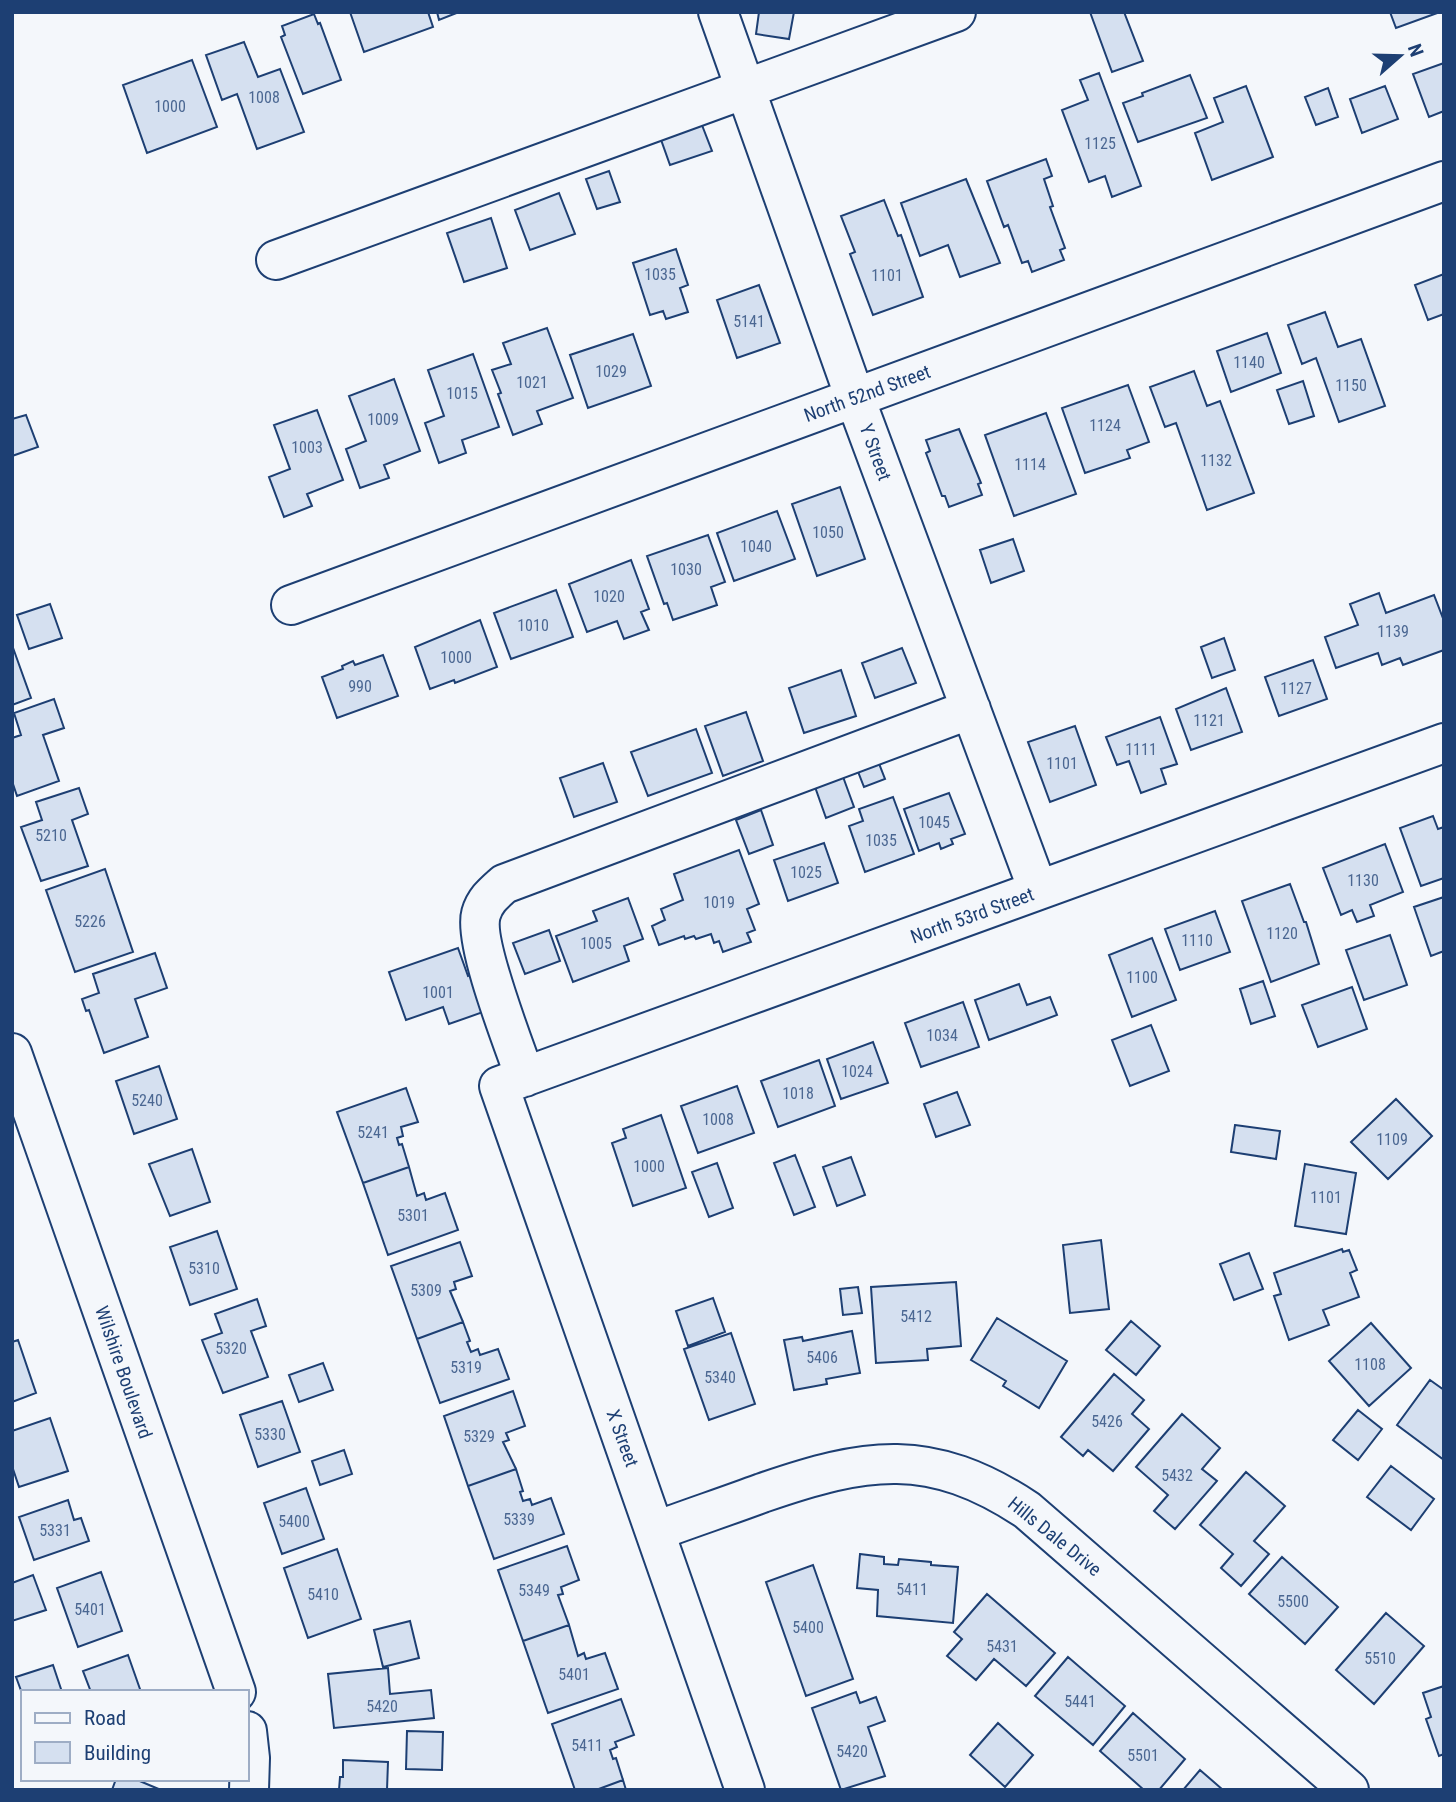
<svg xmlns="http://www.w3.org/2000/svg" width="1456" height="1802" font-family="'Roboto Condensed',sans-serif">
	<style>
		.building { fill: #d5e0f0; stroke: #1d3f73; stroke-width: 2 }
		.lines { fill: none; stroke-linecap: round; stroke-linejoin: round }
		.minor-casing { stroke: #1d3f73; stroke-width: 42 }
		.minor { stroke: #f4f7fb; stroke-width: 38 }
		.labels { text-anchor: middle; stroke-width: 5; stroke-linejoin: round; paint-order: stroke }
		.number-label { font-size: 16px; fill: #4b6792 }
		.street-label { font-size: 19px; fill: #1d3f73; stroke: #f4f7fb }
	</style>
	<rect width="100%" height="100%" fill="#f4f7fb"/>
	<path class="building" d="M350,12h78l5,15 -69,25z
		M437,12h22l-20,8z
		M759,12h35l-5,27 -33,-5z
		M1090,12h34l19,49 -31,11z
		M1390,12h50l-44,16z
		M314,14l4,10 2,-1 21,57 -38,14 -22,-57 4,-2 -3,-9z
		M244,42l14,35 22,-8 24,63 -47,17 -20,-55 -15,6 -16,-45z
		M192,60l25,67 -70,26 -24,-68z
		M1444,63v48l-15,6 -16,-43z
		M1099,73l42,113 -29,11 -7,-21 -16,6 -27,-72 26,-10 -8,-20z
		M1190,75l17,43 -69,24 -15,-39 20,-7 -1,-3z
		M1246,86l27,71 -61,23 -17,-47 28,-11 -9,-24z
		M1385,86l13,33 -36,14 -12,-34z
		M1328,88l10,29 -22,8 -11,-28z
		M700,120l12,31 -42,14 -11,-31z
		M1046,159l6,17 -8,3 9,27 -3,1 15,41 -5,2 4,10 -32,12 -4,-11 -6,2 -14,-38 -4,2 -17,-46z
		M609,171l11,31 -23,7 -11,-30z
		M966,179l34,84 -40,14 -12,-32 -28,11 -19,-53z
		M559,193l16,41 -45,16 -15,-40z
		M884,200l14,36 3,-1 22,62 -50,18 -23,-61 5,-2 -14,-36z
		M491,218l16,50 -43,14 -17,-49z
		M676,249l12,36 -8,3 8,24 -22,7 -3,-8 -13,4 -17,-52z
		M1444,274v40l-16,6 -13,-35z
		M759,285l21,58 -43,15 -20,-58z
		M1325,312l13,35 23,-8 24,67 -46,16 -23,-64 -14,6 -14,-39z
		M547,328l26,70 -36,13 5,13 -29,11 -15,-41 3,-1 -9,-23 19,-6 -8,-21z
		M1267,333l14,40 -50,19 -14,-41z
		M633,334l18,52 -63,22 -18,-53z
		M473,354l26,73 -37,13 4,13 -27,10 -14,-40 19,-7 -16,-46z
		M1194,371l13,35 13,-5 34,92 -47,17 -31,-87 -11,4 -15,-40z
		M394,379l26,72 -36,14 5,13 -29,10 -14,-39 20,-8 -17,-45z
		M1303,381l11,35 -25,8 -12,-34z
		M1128,385l21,57 -22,8 3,8 -45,15 -23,-65z
		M317,410l26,70 -36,14 5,12 -28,11 -15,-40 21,-8 -16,-44z
		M1046,413l30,81 -62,22 -29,-81z
		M26,415l12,32 -26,9v-37z
		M959,429l22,54 -3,1 4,11 -33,12 -4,-11h-3l-16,-43 4,-2 -4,-11z
		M840,487l25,72 -48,17 -25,-72z
		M777,511l18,48 -61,22 -17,-48z
		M708,535l17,47 -14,5 6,18 -44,15 -6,-17 -3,1 -17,-48z
		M1013,539l11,32 -33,12 -11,-33z
		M631,560l18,49 -8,3 8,18 -25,9 -7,-18 -30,11 -18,-48z
		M556,590l17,47 -62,22 -17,-46z
		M1379,593l7,20 48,-18 10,26v29l-41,15 -3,-7 -18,7 -4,-12 -42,15 -11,-31 33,-12 -8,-21z
		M50,604l12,34 -33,11 -12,-34z
		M480,620l17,47 -42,16 -1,-3 -24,9 -15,-42z
		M1224,638l11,32 -23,8 -11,-31z
		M12,645l19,53 -19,7z
		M902,648l14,35 -41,15 -13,-35z
		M383,655l15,41 -61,22 -15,-41 21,-8 -1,-3 11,-5 2,4z
		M1313,660l14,39 -48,17 -14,-39z
		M841,670l15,46 -52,17 -15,-45z
		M1226,688l16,44 -51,18 -15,-41z
		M54,699l10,29 -21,7 16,46 -42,15 -5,-15v-43l9,-3 -7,-22z
		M746,712l17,49 -40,15 -18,-50z
		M1160,717l17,47 -16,5 5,15 -25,9 -12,-32 -12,4 -11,-28z
		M1075,726l21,59 -46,17 -22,-60z
		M696,729l16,44 -64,23 -17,-44z
		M878,761l7,18 -21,8 -7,-18z
		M603,763l14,39 -43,15 -14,-39z
		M842,774l12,33 -28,11 -12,-34z
		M79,788l9,26 -16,6 16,46 -47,15 -20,-54 21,-7 -6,-18z
		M949,793l16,41 -14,5 2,5 -12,5 -2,-6 -20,8 -15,-42z
		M893,797l21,57 -49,18 -16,-46 14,-5 -4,-12z
		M761,810l12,35 -24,9 -13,-34z
		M1433,816l5,13 6,-2v51l-23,8 -21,-58z
		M824,843l14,40 -50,18 -14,-41z
		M1385,844l18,48 -33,13 4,11 -17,6 -5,-12 -11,5 -18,-47z
		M739,850l20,54 -12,5 8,21 -8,3 4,9 -28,10 -4,-11 -5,2 -3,-9 -15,5 -2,-3 -9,3 -1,-3 -25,9 -7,-19 13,-6 -4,-11 22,-9 -9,-26z
		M105,869l28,83 -58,20 -29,-82z
		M1290,884l14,38h2l13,42 -48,18 -29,-81z
		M1444,897v54l-13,5 -17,-49z
		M628,898l15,41 -19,7 5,15 -56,21 -17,-46 41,-15 -4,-10z
		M1215,911l15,41 -50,18 -15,-41z
		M549,930l11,31 -35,13 -12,-31z
		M1390,935l17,50 -43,15 -18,-50z
		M1152,938l24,62 -44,17 -23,-62z
		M458,948l10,28 5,-2 13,37 -37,13 -6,-17 -37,13 -17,-48z
		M155,953l12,35 -32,11 13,38 -44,16 -15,-43 -3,1 -4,-12 17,-6 -6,-19z
		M1263,981l12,35 -24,8 -11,-35z
		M1019,984l8,21 23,-8 7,18 -68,25 -14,-40z
		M1352,987l15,42 -49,18 -16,-42z
		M963,1002l16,45 -58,20 -16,-44z
		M1151,1025l18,46 -39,15 -18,-46z
		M873,1042l15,41 -47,16 -14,-40z
		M819,1060l16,46 -57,21 -17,-46z
		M159,1066l18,53 -43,15 -18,-53z
		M737,1086l17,47 -56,20 -17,-47z
		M406,1088l12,34 -17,5 2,9 -6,2 2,7 3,-1 7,23 -46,16 -26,-71z
		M957,1092l13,33 -34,12 -12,-33z
		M1396,1099l36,37 -44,43 -37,-37z
		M661,1115l25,73 -53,18 -21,-63 14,-5 -3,-9z
		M1235,1125l45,6 -4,28 -45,-7z
		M192,1149l18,53 -40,14 -21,-52z
		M795,1155l20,52 -21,8 -20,-52z
		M851,1157l14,38 -28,11 -14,-39z
		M717,1163l16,45 -24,9 -17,-45z
		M1305,1164l51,9 -10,61 -51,-8z
		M409,1167l8,29 7,-3 2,7 19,-7 13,37 -70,25 -25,-72z
		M217,1231l20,58 -47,16 -20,-58z
		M1101,1240l8,69 -39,4 -7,-68z
		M460,1242l12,34 -18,6 2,7 -6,2 13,31 -46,17 -26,-73z
		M1342,1249l1,3 6,-2 8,20 -7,3 9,24 -36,13 6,15 -40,15 -15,-44 7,-2 -7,-21z
		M1249,1253l14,36 -29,11 -14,-36z
		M956,1282l5,64 -34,3 1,11 -52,3 -5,-76z
		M858,1287l4,26 -19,2 -3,-26z
		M713,1298l12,34 -37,14 -12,-35z
		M257,1299l9,27 -15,5 17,46 -45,16 -21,-53 20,-7 -7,-19z
		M997,1318l70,43 -28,47 -36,-22 3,-5 -35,-21z
		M1131,1321l29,25 -24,29 -30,-25z
		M463,1322l7,19 -3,1 4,10 7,-3 2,6 18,-6 11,30 -69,24 -23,-64z
		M1371,1323l40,45 -42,38 -40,-45z
		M852,1331l8,42 -34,6 1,5 -33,6 -10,-50 18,-3 1,4z
		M731,1333l24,71 -46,16 -25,-71z
		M18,1340l18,53 -24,9v-60z
		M323,1363l10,27 -34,12 -10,-27z
		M1114,1374l30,26 -12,14 17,15 -36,42 -25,-21 -5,6 -22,-19z
		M1430,1380l14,10v70l-47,-35z
		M513,1391l12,35 -19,7 3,7 -6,2 13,27 -48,17 -24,-70z
		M282,1401l18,51 -42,15 -18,-52z
		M1358,1410l24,19 -24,31 -25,-20z
		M1182,1414l38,34 -18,21 15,12 -42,48 -21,-18 14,-16 -32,-28z
		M50,1418l18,53 -49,16 -7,-21v-35z
		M344,1450l8,24 -32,11 -8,-24z
		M1391,1466l43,33 -23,31 -44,-33z
		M516,1469l7,22 -3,1 3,9 7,-2 2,6 19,-7 13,36 -70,25 -26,-73z
		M1246,1472l39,34 -31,35 15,13 -28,32 -20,-18 12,-14 -33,-29z
		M306,1488l18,51 -42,15 -18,-51z
		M68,1500l6,20 7,-2 8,23 -55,19 -15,-43z
		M567,1546l12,34 -18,7 2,7 -5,1 11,30 -46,16 -25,-71z
		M337,1549l24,70 -53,19 -24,-70z
		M860,1554l24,3v7l14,1 1,-6 32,3v3l27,2 -5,56 -76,-7 1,-26 -21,-2z
		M1282,1557l56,50 -33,37 -56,-50z
		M813,1565l40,114 -47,17 -40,-114z
		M101,1572l21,59 -44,16 -21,-59z
		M33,1575l13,35 -34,11v-38z
		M987,1594l68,59 -29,33 -32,-27 -18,21 -29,-24 15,-17 -8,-7z
		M1386,1613l38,33 -50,58 -38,-34z
		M410,1621l9,37 -36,9 -9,-37z
		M569,1625l9,31 6,-3 2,6 19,-6 13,36 -70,24 -25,-72z
		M128,1655l13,37h-50l-8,-21z
		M1068,1657l57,49 -32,39 -58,-49z
		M53,1665l9,27h-39v4l-7,-19z
		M388,1668l2,26 41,-4 3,28 -100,10 -6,-54z
		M1444,1686v68l-5,2 -13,-37 5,-2 -8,-24z
		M856,1692l4,11 16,-6 9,24 -17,6 17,49 -44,14 -29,-82z
		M621,1699l13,36 -19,7 2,5 -7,3 3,9 3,-1 7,22 -27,10h-21l-23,-66z
		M1133,1713l52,46 -26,31h-15l-44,-39z
		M998,1723l35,32 -28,32 -35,-32z
		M407,1731l36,1 -1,38 -36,-1z
		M343,1760l45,2 -1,28h-48l1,-13h3z
		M1200,1770l15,13 8,7h-40z
		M116,1779h19l26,11h-49z
		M623,1780l3,10h-30z"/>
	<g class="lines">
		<defs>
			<path id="minor" d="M718,12l137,386 183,492
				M276,260l680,-248
				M291,605l1153,-424
				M12,1053l224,639
				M525,1077c-11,-32 -52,-135 -44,-163 4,-14 13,-21 23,-30l467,-175
				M656,1531c35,-13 71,-25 106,-38 104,-36 168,-47 265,17l322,280
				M247,1731l3,27 -1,32
				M745,1790l-246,-704 945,-343"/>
		</defs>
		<use href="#minor" class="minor-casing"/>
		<use href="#minor" class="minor"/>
	</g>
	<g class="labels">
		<g class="number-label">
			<text x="264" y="103">1008</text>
			<text x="170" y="112">1000</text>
			<text x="1100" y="149">1125</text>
			<text x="660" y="280">1035</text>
			<text x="887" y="281">1101</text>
			<text x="749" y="327">5141</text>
			<text x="1249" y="368">1140</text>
			<text x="611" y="377">1029</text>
			<text x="532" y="388">1021</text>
			<text x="1351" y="391">1150</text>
			<text x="462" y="399">1015</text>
			<text x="383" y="425">1009</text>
			<text x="1105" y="431">1124</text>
			<text x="307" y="453">1003</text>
			<text x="1216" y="466">1132</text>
			<text x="1030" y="470">1114</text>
			<text x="828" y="538">1050</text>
			<text x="756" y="552">1040</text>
			<text x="686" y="575">1030</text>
			<text x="609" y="602">1020</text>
			<text x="533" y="631">1010</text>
			<text x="1393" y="637">1139</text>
			<text x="456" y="663">1000</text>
			<text x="360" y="692">990</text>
			<text x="1296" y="694">1127</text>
			<text x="1209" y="726">1121</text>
			<text x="1141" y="755">1111</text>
			<text x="1062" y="769">1101</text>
			<text x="934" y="828">1045</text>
			<text x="51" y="841">5210</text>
			<text x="881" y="846">1035</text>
			<text x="806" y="878">1025</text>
			<text x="1363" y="886">1130</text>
			<text x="719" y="908">1019</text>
			<text x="90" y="927">5226</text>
			<text x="1282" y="939">1120</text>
			<text x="1197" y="946">1110</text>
			<text x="596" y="949">1005</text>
			<text x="1142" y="983">1100</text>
			<text x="438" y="998">1001</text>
			<text x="942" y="1041">1034</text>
			<text x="857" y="1077">1024</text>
			<text x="798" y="1099">1018</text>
			<text x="147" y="1106">5240</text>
			<text x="718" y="1125">1008</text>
			<text x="373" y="1138">5241</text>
			<text x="1392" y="1145">1109</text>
			<text x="649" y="1172">1000</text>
			<text x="1326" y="1203">1101</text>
			<text x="413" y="1221">5301</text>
			<text x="204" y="1274">5310</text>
			<text x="426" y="1296">5309</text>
			<text x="916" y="1322">5412</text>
			<text x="231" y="1354">5320</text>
			<text x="822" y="1363">5406</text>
			<text x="1370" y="1370">1108</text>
			<text x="466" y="1373">5319</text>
			<text x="720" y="1383">5340</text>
			<text x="1107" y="1427">5426</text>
			<text x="270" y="1440">5330</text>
			<text x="479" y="1442">5329</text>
			<text x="1177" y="1481">5432</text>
			<text x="519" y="1525">5339</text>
			<text x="294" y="1527">5400</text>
			<text x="55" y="1536">5331</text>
			<text x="912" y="1595">5411</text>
			<text x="534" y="1596">5349</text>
			<text x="323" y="1600">5410</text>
			<text x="1293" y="1607">5500</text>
			<text x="90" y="1615">5401</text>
			<text x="808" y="1633">5400</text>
			<text x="1002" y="1652">5431</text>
			<text x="1380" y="1664">5510</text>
			<text x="574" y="1680">5401</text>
			<text x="1080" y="1707">5441</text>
			<text x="382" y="1712">5420</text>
			<text x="587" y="1751">5411</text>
			<text x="852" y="1757">5420</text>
			<text x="1143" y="1761">5501</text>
		</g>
		<g class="street-label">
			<text transform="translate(867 393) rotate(-20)" y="7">North 52nd Street</text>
			<text transform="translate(876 452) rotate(70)" y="7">Y Street</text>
			<text transform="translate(972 915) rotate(-20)" y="7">North 53rd Street</text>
			<text transform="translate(124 1372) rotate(71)" y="7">Wilshire Boulevard</text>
			<text transform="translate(623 1438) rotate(70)" y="7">X Street</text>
			<text transform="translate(1055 1536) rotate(39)" y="7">Hills Dale Drive</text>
		</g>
	</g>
	<rect width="1456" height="1802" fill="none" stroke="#1d3f73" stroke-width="28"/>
	<rect x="21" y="1690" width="228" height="91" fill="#f4f7fb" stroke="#9eadc5" stroke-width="2"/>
	<rect x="35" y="1713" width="35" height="10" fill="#f4f7fb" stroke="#9eadc5" stroke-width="2"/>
	<text x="84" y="1725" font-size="21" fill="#1d3f73">Road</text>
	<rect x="35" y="1742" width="35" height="21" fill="#d5e0f0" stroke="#9eadc5" stroke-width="2"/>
	<text x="84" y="1760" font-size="21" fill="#1d3f73">Building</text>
	<g transform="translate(1400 56) rotate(70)" stroke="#f4f7fb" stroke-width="5" paint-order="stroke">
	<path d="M0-5L12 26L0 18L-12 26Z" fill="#1d3f73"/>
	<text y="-10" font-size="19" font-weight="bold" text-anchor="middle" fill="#1d3f73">N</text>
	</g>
</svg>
